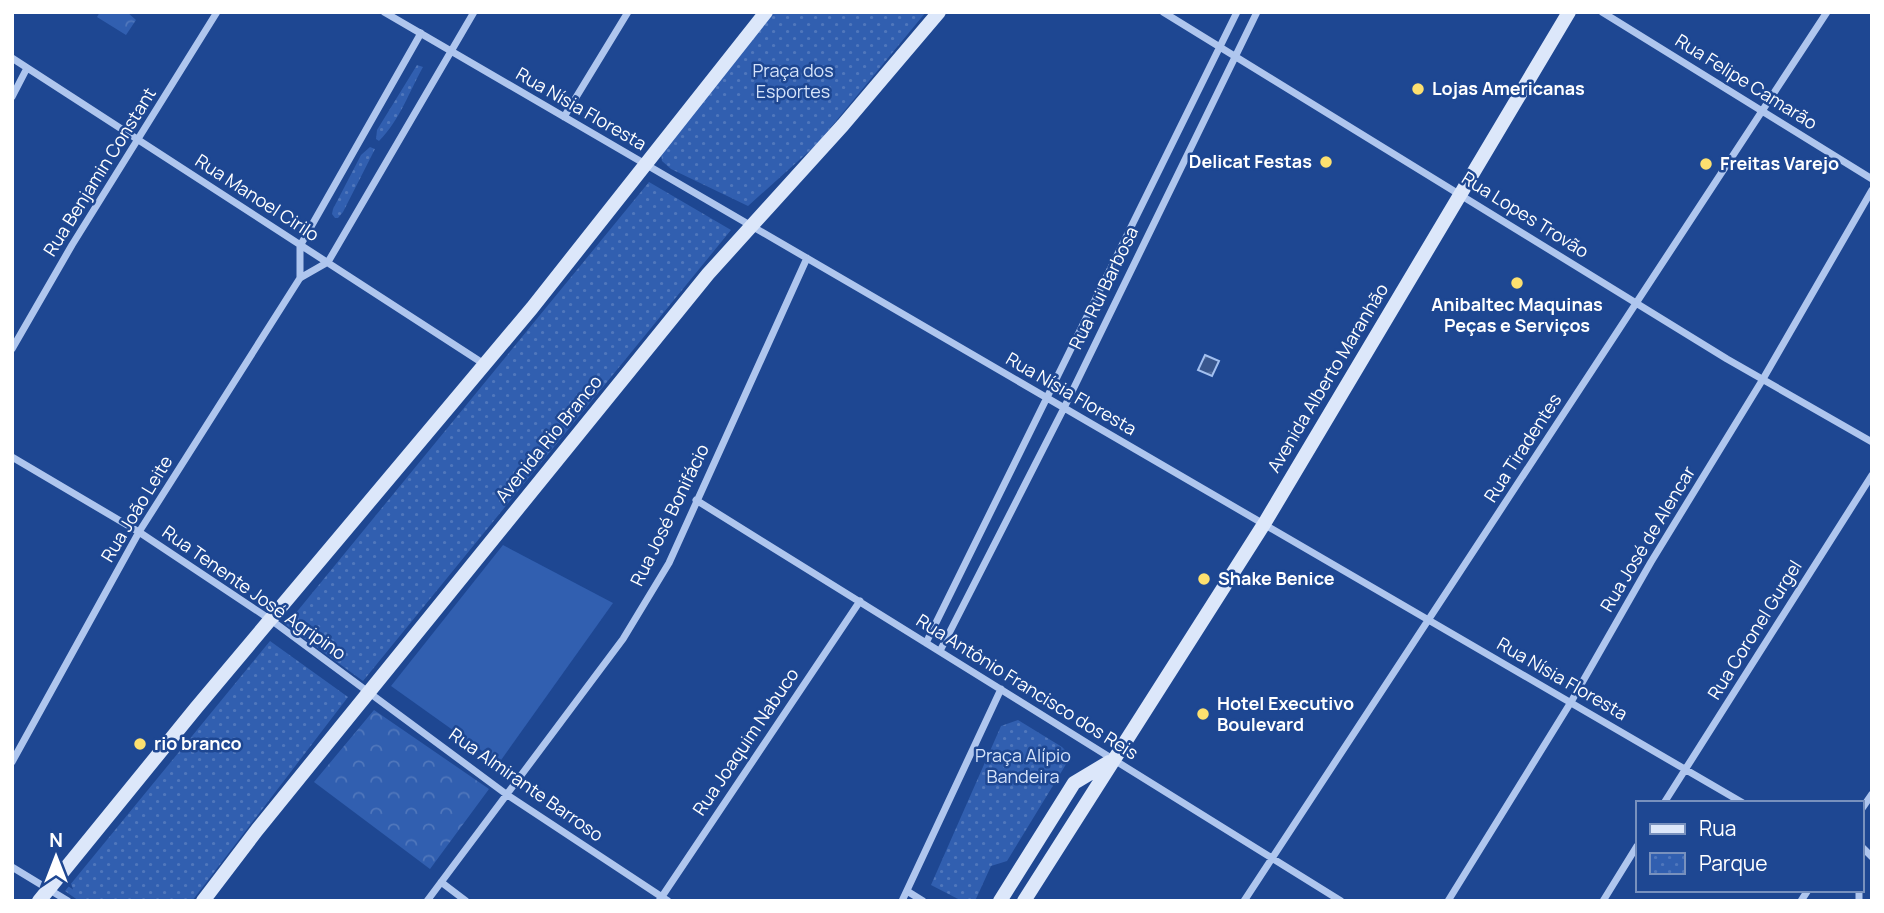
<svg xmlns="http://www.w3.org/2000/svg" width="1884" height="913" font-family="Manrope,sans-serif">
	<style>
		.grass { fill: #315fb0 }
		.forest { fill: url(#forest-crowns) }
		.park { fill: url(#park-dots) }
		.water { fill: url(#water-waves); stroke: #a3c0f0; stroke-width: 2 }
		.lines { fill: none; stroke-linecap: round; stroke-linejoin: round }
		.minor { stroke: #afc6ee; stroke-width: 7 }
		.secondary { stroke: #dce7fa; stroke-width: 14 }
		.poi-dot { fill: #fde06f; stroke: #1e4792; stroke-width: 2.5 }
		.labels { text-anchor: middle; stroke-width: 5; stroke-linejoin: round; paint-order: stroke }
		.park-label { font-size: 18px; fill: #d5e3fa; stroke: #1e4792 }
		.street-label { font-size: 18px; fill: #fff; stroke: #1e4792 }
		.poi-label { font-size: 18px; font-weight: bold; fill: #fff; stroke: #1e4792; text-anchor: start }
	</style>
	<defs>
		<pattern id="forest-crowns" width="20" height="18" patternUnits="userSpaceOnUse" patternTransform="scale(1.75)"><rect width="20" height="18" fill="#315fb0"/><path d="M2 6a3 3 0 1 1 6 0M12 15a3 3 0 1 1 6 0" fill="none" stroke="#5077bc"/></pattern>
		<pattern id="park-dots" width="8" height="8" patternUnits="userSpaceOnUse" patternTransform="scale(1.75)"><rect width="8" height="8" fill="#315fb0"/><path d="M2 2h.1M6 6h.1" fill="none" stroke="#5077bc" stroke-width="1.8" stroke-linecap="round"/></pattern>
		<pattern id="water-waves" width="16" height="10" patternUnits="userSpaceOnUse" patternTransform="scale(1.75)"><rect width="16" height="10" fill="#39578e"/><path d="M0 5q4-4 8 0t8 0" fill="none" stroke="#57709f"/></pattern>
	</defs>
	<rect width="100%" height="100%" fill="#1e4792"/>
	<path class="grass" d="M503,545l110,58 -114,160 -108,-77z"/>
	<path class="forest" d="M100,12h27l9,8 -10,15 -29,-18z
		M374,710l115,79 -59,80 -116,-87z"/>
	<path class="park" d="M773,12h153l-109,132 -69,62 -77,-37 -9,-8 -1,-8z
		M417,65l6,2c-14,25 -23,53 -44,74l-3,-2 1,-9z
		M370,147l5,2 -32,63 -5,6h-3l-3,-4 1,-5 28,-54z
		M649,182l82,48 -368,451 -77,-56z
		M270,641l78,56 -156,204h-113l-14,-10z
		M1018,720l44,27 6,6v8l-61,100 -16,5 -16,35h-13l-31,-16 70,-159z"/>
	<path class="water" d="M1205,355l14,6 -7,15 -14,-6z"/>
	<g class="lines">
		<path class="minor" d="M384,12l1359,791
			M1163,12l564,347 145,83
			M1602,12l270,167
			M12,58l472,306
			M12,97l15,-29
			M564,117l64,-105
			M300,278v-32l121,-213
			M12,349l60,-104 145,-233
			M12,457l127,75 132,88 235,174 162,107
			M696,500l645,401
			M926,643l311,-631
			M940,651l124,-243 193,-396
			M12,762l127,-230 161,-254 28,-16 146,-250
			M1664,803l208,-328
			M1861,810l11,-16
			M1861,846l11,11
			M12,867l56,34
			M441,882l25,19
			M907,891l16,10
			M427,901l196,-262 46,-76 138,-305
			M659,901l201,-300
			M902,901l99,-212
			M1244,901l583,-889
			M1448,901l123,-199 80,-140 112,-183 109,-189
			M1603,901l34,-55
			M1801,901l7,-11
			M1859,901v-11"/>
		<path class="secondary" d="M39,901l157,-193 336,-400 234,-296
			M203,901l54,-71 451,-556 135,-149 96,-113
			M1000,901l74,-118 35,-21
			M1024,901l240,-377 305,-512"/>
	</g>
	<g class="poi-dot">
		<circle cx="1418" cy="89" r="7"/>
		<circle cx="1326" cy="162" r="7"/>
		<circle cx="1706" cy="164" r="7"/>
		<circle cx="1517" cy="283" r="7"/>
		<circle cx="1204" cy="579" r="7"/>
		<circle cx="1203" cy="714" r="7"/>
		<circle cx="140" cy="744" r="7"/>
	</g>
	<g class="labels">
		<g class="park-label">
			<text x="793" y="77">Praça dos<tspan x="793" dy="21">Esportes</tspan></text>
			<text x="1023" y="762">Praça Alípio<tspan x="1023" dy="21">Bandeira</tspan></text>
		</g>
		<g class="street-label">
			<text transform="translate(1746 82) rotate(32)" y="6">Rua Felipe Camarão</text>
			<text transform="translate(581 109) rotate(30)" y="6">Rua Nísia Floresta</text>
			<text transform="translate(100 172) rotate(-58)" y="6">Rua Benjamin Constant</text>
			<text transform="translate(257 198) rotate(33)" y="6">Rua Manoel Cirilo</text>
			<text transform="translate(1525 215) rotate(32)" y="6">Rua Lopes Trovão</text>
			<text transform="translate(1104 288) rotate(-64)" y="6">Rua Rui Barbosa</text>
			<text transform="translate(1328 378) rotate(-59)" y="6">Avenida Alberto Maranhão</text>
			<text transform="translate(1071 394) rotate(30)" y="6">Rua Nísia Floresta</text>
			<text transform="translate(549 439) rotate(-51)" y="6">Avenida Rio Branco</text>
			<text transform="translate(1523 448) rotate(-57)" y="6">Rua Tiradentes</text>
			<text transform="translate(137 509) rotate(-59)" y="6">Rua João Leite</text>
			<text transform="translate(670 515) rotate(-64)" y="6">Rua José Bonifácio</text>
			<text transform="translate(1648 539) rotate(-59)" y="6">Rua José de Alencar</text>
			<text transform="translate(254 593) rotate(35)" y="6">Rua Tenente José Agripino</text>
			<text transform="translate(1755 630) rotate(-58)" y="6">Rua Coronel Gurgel</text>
			<text transform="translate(1562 679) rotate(30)" y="6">Rua Nísia Floresta</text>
			<text transform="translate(1027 687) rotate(32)" y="6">Rua Antônio Francisco dos Reis</text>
			<text transform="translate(746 742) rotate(-56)" y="6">Rua Joaquim Nabuco</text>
			<text transform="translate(526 785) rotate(35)" y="6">Rua Almirante Barroso</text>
		</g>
		<g class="poi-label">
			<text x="1432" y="95">Lojas Americanas</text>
			<text x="1312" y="168" text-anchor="end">Delicat Festas</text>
			<text x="1720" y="170">Freitas Varejo</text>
			<text x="1517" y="311" text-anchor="middle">Anibaltec Maquinas<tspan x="1517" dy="21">Peças e Serviços</tspan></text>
			<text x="1218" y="585">Shake Benice</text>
			<text x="1217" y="710">Hotel Executivo<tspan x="1217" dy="21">Boulevard</tspan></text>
			<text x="154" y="750">rio branco</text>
		</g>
	</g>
	<rect width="1884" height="913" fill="none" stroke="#ffffff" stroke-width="28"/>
	<rect x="1636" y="801" width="228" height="91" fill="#1e4792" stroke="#7891be" stroke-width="2"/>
	<rect x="1650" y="824" width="35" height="10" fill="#dce7fa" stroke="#7891be" stroke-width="2"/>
	<text x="1699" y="836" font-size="21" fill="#ffffff">Rua</text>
	<rect x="1650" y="853" width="35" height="21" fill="url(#park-dots)" stroke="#7891be" stroke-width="2"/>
	<text x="1699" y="871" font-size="21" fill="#ffffff">Parque</text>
	<g transform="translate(56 857)" stroke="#1e4792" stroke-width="5" paint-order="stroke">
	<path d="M0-5L12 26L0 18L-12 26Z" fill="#ffffff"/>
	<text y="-10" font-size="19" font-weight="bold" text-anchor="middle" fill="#ffffff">N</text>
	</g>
</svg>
